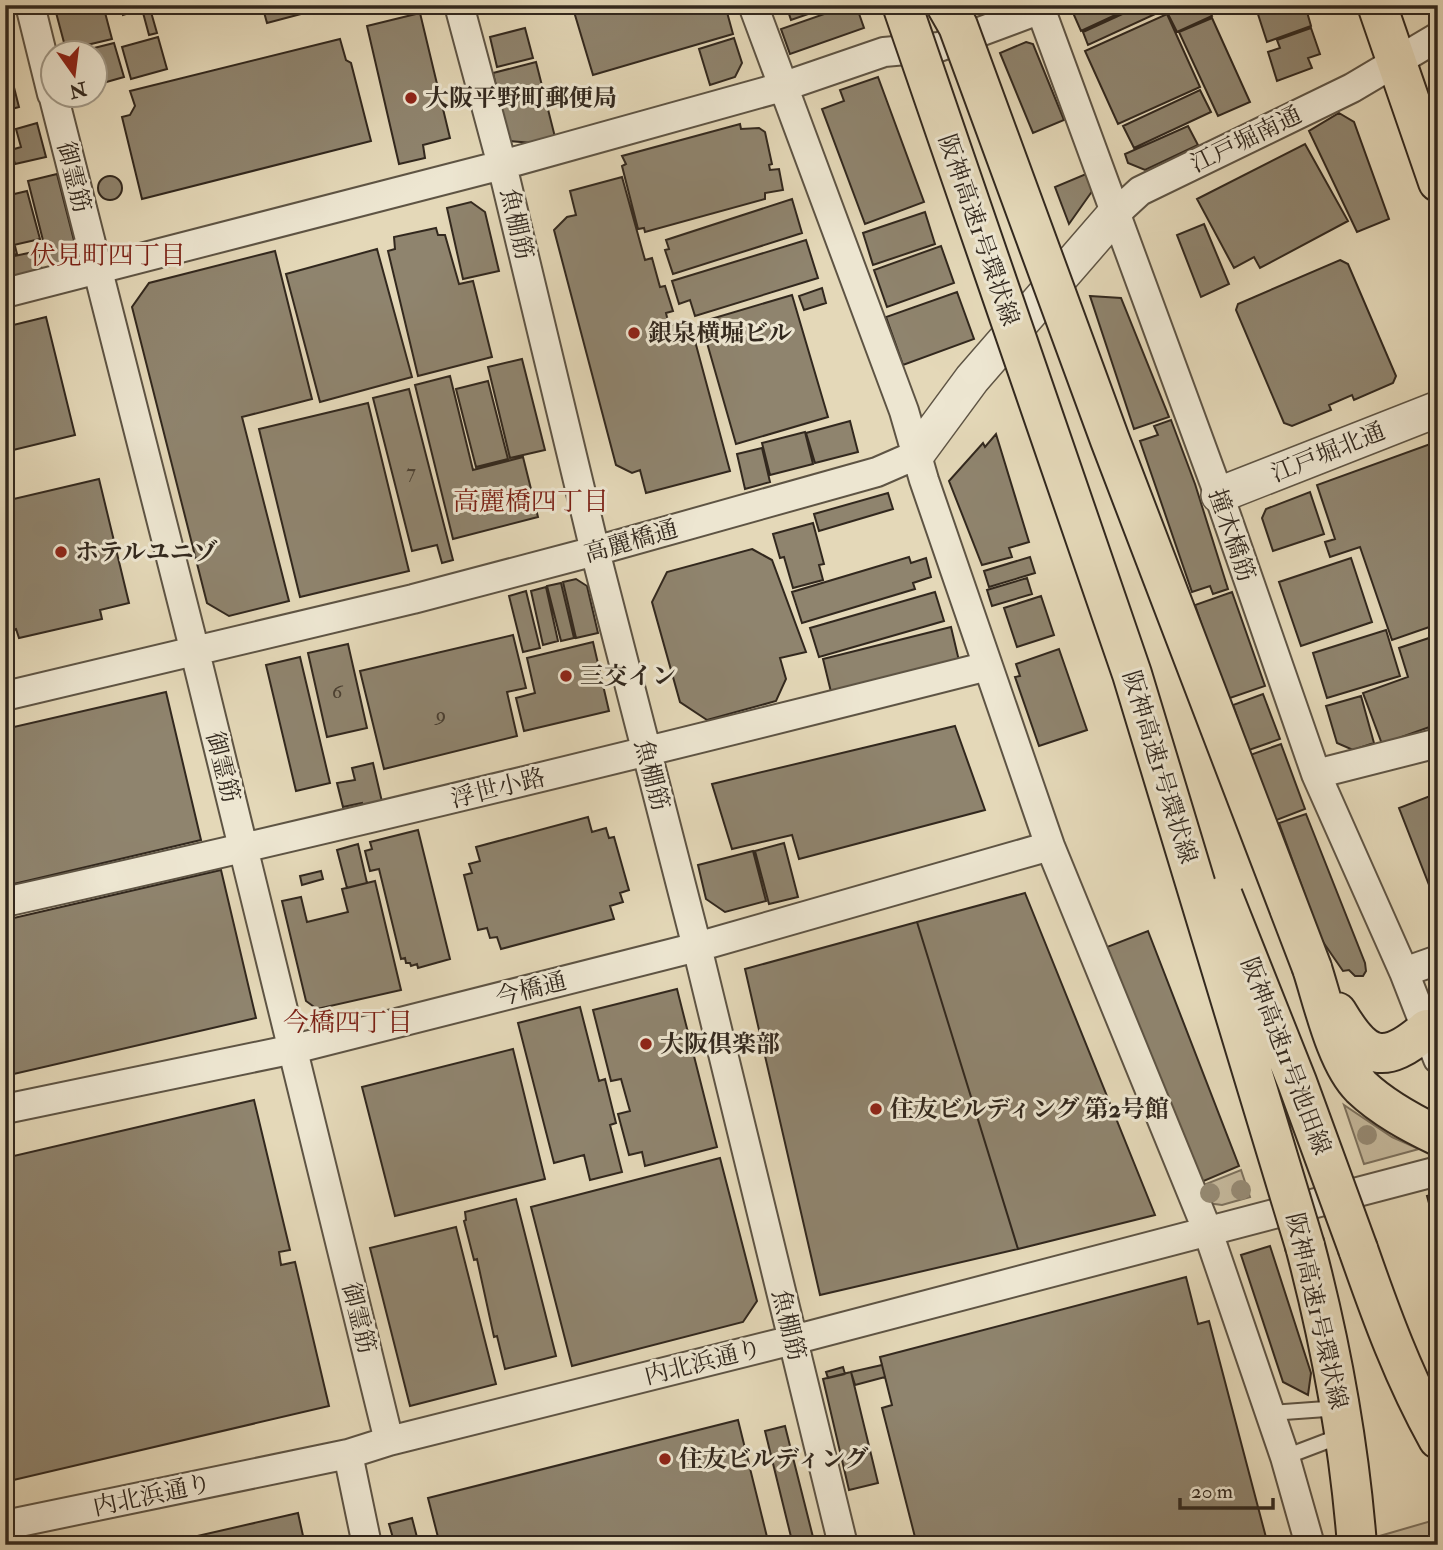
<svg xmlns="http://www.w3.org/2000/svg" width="1443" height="1550" font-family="'IM FELL Double Pica','Noto Serif JP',serif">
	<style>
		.green { fill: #c6ba9e; stroke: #7c715e; stroke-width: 2 }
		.building { fill: #8f846e; stroke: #32281e; stroke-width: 2 }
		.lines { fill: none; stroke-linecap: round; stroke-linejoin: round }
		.service-casing { stroke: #5e5444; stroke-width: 18 }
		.minor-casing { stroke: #5e5444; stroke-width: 32 }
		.tertiary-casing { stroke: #5e5444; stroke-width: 38 }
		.primary-casing { stroke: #32281e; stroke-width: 42 }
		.motorway-casing { stroke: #32281e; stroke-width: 42 }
		.service { stroke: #ede6d1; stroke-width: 14 }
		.minor { stroke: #ede6d1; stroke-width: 28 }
		.tertiary { stroke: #ede6d1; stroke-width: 35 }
		.primary { stroke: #e4d8b8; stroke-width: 38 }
		.motorway { stroke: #e4d8b8; stroke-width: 38 }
		.motorway-bridge-casing { stroke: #32281e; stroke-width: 42; stroke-linecap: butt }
		.motorway-bridge { stroke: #e4d8b8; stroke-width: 38 }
		.tree { fill: #968b75 }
		.poi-dot { fill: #8f2418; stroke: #ede6d1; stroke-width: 2.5 }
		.labels { text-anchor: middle; stroke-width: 6; stroke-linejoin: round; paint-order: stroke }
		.number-label { font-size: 21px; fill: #493f32 }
		.poi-label { font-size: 24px; font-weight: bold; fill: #32281e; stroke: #ede6d1; text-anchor: start }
		.street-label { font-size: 24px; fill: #32281e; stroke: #ede6d1 }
		.neighbourhood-label { font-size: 26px; fill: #7a1f14; stroke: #ede6d1 }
	</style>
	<rect width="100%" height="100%" fill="#e4d8b8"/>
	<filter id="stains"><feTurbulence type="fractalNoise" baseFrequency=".00286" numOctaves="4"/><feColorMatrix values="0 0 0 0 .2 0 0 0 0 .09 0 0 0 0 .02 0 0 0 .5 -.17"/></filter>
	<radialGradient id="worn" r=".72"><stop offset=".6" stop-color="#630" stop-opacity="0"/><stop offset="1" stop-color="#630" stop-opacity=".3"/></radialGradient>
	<path class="green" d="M1344,1105l48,32 27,12 -55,15z
		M1241,1170l9,27 -28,8 -15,-2 -6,-17z
		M1438,1519v26h-78l-1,-3z"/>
	<path class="building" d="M54,5h49l9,34 -46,11z
		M121,5h28l8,28 -8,2 -7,-26 -19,6z
		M262,5h73l-68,18z
		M572,5h153l8,29 -140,41z
		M786,5h48l-43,15z
		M850,5h6l8,23 -74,26 -9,-25z
		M1071,5h66l-56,26 -11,-25z
		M1142,5h20l2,5 -76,35 -5,-13z
		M1187,5h20l5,11 -35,16 -9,-18z
		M1255,5h50l6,21 -44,16z
		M420,13l30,125 -27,7 2,13 -26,6 -32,-138z
		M1167,14l33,73 -82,37 -33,-73z
		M1212,18l38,84 -32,14 -39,-84z
		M525,28l8,30 -36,9 -7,-30z
		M1311,28l9,26 -12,4 4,10 -35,13 -9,-29 12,-4 -3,-8z
		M158,37l9,32 -36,10 -9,-32z
		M734,38l8,25 -7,14 -25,8 -11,-36z
		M340,39l6,21 5,3 20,78 -229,58 -20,-82 8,-2 5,-9 -5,-15z
		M1026,42l7,2 31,76 -31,13 -33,-80z
		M114,43l10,34 -21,6 -9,-35z
		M5,52l14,55 -14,4z
		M536,62l19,75 -22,6 -24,-2 -16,-68z
		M878,77l46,125 -59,22 -43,-115 22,-8 -4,-11z
		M1200,90l11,22 -77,36 -11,-22z
		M1339,113l15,9 35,97 -32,13 -48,-101z
		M37,123l9,34 -31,7 -4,-14 10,-3 -5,-18z
		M740,124l1,5 18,-1 6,4 7,32 -3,1 1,5 9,-1 4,21 -18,3v6l-120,33 -1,-4 -6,1 -16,-63 4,-2 -4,-8z
		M1188,126l10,19 -53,25 -17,-7 -3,-9z
		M1305,144l43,77 -88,47 -6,-11 -20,11 -37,-69z
		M57,174l22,86 -29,8 -22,-87z
		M1086,174l7,16 -24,34 -14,-37z
		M98 188a12 12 0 1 1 24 0a12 12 0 1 1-24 0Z
		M622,177l23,83 7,-2 8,29 5,-1 8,25 -7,2 3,13 6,-2 20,17 35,130 -84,22 -6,-23 -8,3 -16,-8 -62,-235 13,-13 9,-2 -6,-24z
		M9,191l1,4 17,-4 13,48 -35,8v-55z
		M792,199l10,34 -129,41 -8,-24 4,-1 -3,-9z
		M471,202l14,10 14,59 -36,8 -16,-71z
		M925,212l10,32 -62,21 -10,-32z
		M1204,224l25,60 -28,13 -24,-62z
		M436,228l2,7h7l14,49 14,-3 19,76 -74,19 -30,-125 7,-2 -1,-12z
		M806,240l12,38 -123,38 -5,-16 -11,4 -7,-23z
		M15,246l2,8 -12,3v-8z
		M941,246l13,37 -67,24 -13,-37z
		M377,249l35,128 -92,25 -34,-128z
		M38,251l4,20 -37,9v-22z
		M275,251l37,148 -70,18 47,184 -60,15 -22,-13 -75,-296 17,-24z
		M1340,260l8,4 48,112 -3,7 -39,17 -2,-5 -23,10 2,5 -39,16 -8,-3 -48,-113 2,-6z
		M822,288l4,15 -22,7 -5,-14z
		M957,292l17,47 -71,26 -17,-48z
		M792,295l36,122 -92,27 -35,-122z
		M1090,296l31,2 48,119 -35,12z
		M46,317l29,118 -70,17v-125z
		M522,359l23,91 -35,8 -22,-91z
		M450,376l23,94 50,-13 15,60 -85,22 -38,-154z
		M488,381l20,78 -32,8 -20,-78z
		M409,389l44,171 -11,3 -5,-18 -25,6 -39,-153z
		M368,403l41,168 -109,26 -41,-168z
		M1171,420l24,64 33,105 -15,5 -3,-8 -18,6 -52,-151 18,-6 -4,-9z
		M850,421l8,31 -43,11 -9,-30z
		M805,432l8,32 -43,11 -8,-32z
		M996,434l33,108 -20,6 3,9 -30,8 -33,-84 34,-38 2,4z
		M1433,443l5,14v167l-46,16 -32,-93 -30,10 -5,-15 10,-3 -18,-54z
		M762,448l8,34 -25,7 -8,-35z
		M99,479l30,124 -29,7 2,9 -83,19 -3,-9 -6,2 -5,-21v-109z
		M1310,492l14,42 -51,17 -11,-33 4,-9z
		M888,493l5,16 -74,22 -5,-17z
		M813,523l11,41 -5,1 4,15 -30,8 -9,-31 -4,1 -7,-24z
		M752,549l20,11 34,92 -26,6 6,21 -10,22 -69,19 -27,-18 -28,-100 15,-30z
		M909,557l2,6 15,-5 5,19 -18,6 2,6 -113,34 -10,-31z
		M1030,557l5,16 -46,14 -5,-16z
		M1351,558l21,64 -71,24 -22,-64z
		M1027,578l5,16 -40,12 -5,-16z
		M576,579l11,7 11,47 -22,5 -13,-56z
		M561,583l13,55 -13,3 -14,-55z
		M546,587l12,54 -15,4 -12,-54z
		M526,591l14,57 -17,4 -14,-56z
		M935,592l9,29 -125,36 -9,-29z
		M1232,592l33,94 -38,13 -32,-94z
		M1041,596l13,39 -37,12 -13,-39z
		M951,627l9,38 -128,31 -9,-37z
		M1386,630l14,46 -73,22 -14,-45z
		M513,635l13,53 -19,4 10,44 -133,33 -24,-98z
		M1438,635v89l-56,20 -19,-51 45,-16 -9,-29z
		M593,642l16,69 -85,20 -8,-33 19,-5 -8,-35z
		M348,644l19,84 -40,9 -19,-84z
		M1059,649l28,81 -48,16 -24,-69 5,-1 -4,-12z
		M300,657l30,126 -34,8 -30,-126z
		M166,692l35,148 -196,46v-157z
		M1263,694l17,45 -31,11 -16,-45z
		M1361,696l13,47 -21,7 -16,-7 -11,-37z
		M955,726l30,84 -186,49 -7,-24 -60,14 -20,-65z
		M1281,744l24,65 -31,12 -24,-66z
		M373,763l10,43 -19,5 -2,-8 -19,4 -6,-24 18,-3 -3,-12z
		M1438,793v115l-39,-100z
		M1306,814l59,149 1,8 -3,5h-8l-6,-6 -6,1 -22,-32 -42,-116z
		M588,817l4,15 14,-4 3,10 5,-1 15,53 -9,3 3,9 -13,4 4,13 -113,30 -4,-12 -7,1 -3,-10 -9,2 -14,-55 8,-2 -3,-9 11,-3 -4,-14z
		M418,830l32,129 -32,9 -1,-4 -6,2 -1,-3h-4l-1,-5 -4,1 -22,-90 -9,2 -5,-20 7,-2 -2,-7z
		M784,843l14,54 -29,7 -14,-53z
		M358,844l9,39 -20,5 -10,-38z
		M753,851l13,50 -41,11 -19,-13 -8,-34z
		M221,870l35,148 -251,58v-156z
		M321,871l2,8 -21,6 -2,-9z
		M375,881l26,109 -84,19 -11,-8 -24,-100 19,-4 6,25 41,-10 -6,-23z
		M1025,893l130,322 -137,34 -101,-327z
		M917,922l101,327 -198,46 -75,-326z
		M1148,931l91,235 -40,17 -92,-236z
		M677,989l40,158 -72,19 -3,-14 -13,3 -11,-41 12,-3 -9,-32 -10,2 -18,-71z
		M580,1007l19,74 6,-2 11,44 -6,2 12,47 -32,8 -6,-25 -30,8 -36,-140z
		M513,1049l32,130 -150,37 -33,-129z
		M254,1100l36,150 -11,2 2,13 14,-3 34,144 -324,76v-324z
		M720,1158l37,143 -14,21 -171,44 -41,-159z
		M1438,1193v43l-11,-40z
		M516,1199l40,157 -51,13 -8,-33 -3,1 -17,-78 -3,1 -10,-39 2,-1 -1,-8z
		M456,1227l40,157 -86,22 -40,-158z
		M1270,1246l41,127 -3,22 -25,-13 -42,-127z
		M1186,1277l12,47 11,-3 59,224h-351l-35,-137 10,-3 -12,-48z
		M882,1365l3,12 -30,8 -4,-13z
		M843,1367l2,7 -17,4 -2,-6z
		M851,1372l27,111 -29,7 -26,-111z
		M738,1420l31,125h-329l-12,-47z
		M785,1426l30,119h-22l-28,-114z
		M298,1513l7,32h-147z
		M412,1518l7,27h-24l-6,-21z"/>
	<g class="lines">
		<defs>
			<path id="service" d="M1270,1413l56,-4
				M1285,1457l50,-19"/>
			<path id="minor" d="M30,5l22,89
				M459,5l43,160 93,386 102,396 146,598
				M753,5l151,406 20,69 126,366 158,386 77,225 25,88
				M1039,5l180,490 97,279 88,198 34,87
				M53,94l142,558 194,789
				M1115,214l25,-23 212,-103 86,-51
				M5,293l497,-128 280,-78 102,-35 55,-5 102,-38
				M5,696l408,-97 182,-48 282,-79 39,-17
				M1316,774l122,-31
				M5,902c329,-73 656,-153 983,-236
				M1404,972l34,-12
				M5,1109l289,-60 403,-102 353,-101
				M348,1454l19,91
				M5,1525l343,-71 41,-13 404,-101 645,-169"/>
			<path id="tertiary" d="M916,455l56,-76 143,-165
				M1219,495l219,-86"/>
			<path id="primary" d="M1377,5l61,177"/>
			<path id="motorway" d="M1312,968c11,34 24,94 49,119 22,21 50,36 77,49
				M1337,1012c28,47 46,55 90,17
				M1305,1246c26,98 44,197 52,299
				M1358,1249c23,66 46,129 80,190"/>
		</defs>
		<use href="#service" class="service-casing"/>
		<use href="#minor" class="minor-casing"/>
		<use href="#tertiary" class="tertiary-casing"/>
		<use href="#primary" class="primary-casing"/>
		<use href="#motorway" class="motorway-casing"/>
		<use href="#service" class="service"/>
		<use href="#minor" class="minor"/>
		<use href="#tertiary" class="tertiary"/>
		<use href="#primary" class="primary"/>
		<use href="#motorway" class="motorway"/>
		<defs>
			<path id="motorway-bridge" d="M902,5l230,669 173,572
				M946,5l12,21 152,414 202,528
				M1223,896l74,186 61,167"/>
		</defs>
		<use href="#motorway-bridge" class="motorway-bridge-casing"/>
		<use href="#motorway-bridge" class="motorway-bridge"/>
	</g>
	<g class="tree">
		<circle cx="1367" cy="1135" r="10"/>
		<circle cx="1241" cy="1190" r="10"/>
		<circle cx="1210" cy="1193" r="10"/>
	</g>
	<g class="poi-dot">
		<circle cx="411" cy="98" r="7"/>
		<circle cx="634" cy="333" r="7"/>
		<circle cx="61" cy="552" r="7"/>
		<circle cx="566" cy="676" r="7"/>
		<circle cx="646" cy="1044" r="7"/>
		<circle cx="876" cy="1109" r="7"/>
		<circle cx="665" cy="1459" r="7"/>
	</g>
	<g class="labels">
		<g class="number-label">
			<text x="411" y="478">7</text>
			<text x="337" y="698">6</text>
			<text x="441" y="721">9</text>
		</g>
		<g class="poi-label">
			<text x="425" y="106">大阪平野町郵便局</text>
			<text x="648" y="341">銀泉横堀ビル</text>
			<text x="75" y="560">ホテルユニゾ</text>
			<text x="580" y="684">三交イン</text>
			<text x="660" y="1052">大阪倶楽部</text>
			<text x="890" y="1117">住友ビルディング 第2号館</text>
			<text x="679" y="1467">住友ビルディング</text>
		</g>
		<g class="street-label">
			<text transform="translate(1246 139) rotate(-26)" y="8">江戸堀南通</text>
			<text transform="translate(74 177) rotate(76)" y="8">御霊筋</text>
			<text transform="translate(517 224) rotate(77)" y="8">魚棚筋</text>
			<text transform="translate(979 230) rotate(71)" y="8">阪神高速1号環状線</text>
			<text transform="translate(1328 452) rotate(-22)" y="8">江戸堀北通</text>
			<text transform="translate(1232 535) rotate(71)" y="8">撞木橋筋</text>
			<text transform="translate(631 541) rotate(-16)" y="8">高麗橋通</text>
			<text transform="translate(223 767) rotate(76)" y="8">御霊筋</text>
			<text transform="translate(1160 767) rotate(73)" y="8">阪神高速1号環状線</text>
			<text transform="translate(652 775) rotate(75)" y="8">魚棚筋</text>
			<text transform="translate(498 788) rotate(-14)" y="8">浮世小路</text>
			<text transform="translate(531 989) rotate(-14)" y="8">今橋通</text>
			<text transform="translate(1286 1056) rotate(69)" y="8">阪神高速11号池田線</text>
			<text transform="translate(1317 1311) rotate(77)" y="8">阪神高速1号環状線</text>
			<text transform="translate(359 1318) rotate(76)" y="8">御霊筋</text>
			<text transform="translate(789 1325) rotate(76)" y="8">魚棚筋</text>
			<text transform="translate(703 1362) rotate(-14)" y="8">内北浜通り</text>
			<text transform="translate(152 1495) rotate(-12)" y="8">内北浜通り</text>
		</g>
		<g class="neighbourhood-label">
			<text x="108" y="264">伏見町四丁目</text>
			<text x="531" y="510">高麗橋四丁目</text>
			<text x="348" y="1031">今橋四丁目</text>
		</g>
	</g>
	<rect width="1443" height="1550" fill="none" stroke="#e4d8b8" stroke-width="28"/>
	<rect x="7" y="7" width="1429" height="1536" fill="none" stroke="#32281e" stroke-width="3.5"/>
	<rect x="14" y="14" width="1415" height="1522" fill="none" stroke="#32281e" stroke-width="2"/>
	<g transform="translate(74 74) rotate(166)"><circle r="33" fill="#ede6d1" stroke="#a29a89" stroke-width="2"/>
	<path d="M0-5L12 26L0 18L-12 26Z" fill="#8f2418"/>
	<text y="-10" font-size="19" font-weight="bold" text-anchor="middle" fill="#32281e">N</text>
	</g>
	<path d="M1180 1498v10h93v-10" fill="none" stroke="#32281e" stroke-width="3.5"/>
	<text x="1191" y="1498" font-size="21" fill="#32281e" stroke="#ede6d1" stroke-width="5" paint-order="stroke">20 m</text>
	<rect width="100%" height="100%" filter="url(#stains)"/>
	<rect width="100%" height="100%" fill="url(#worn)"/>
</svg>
